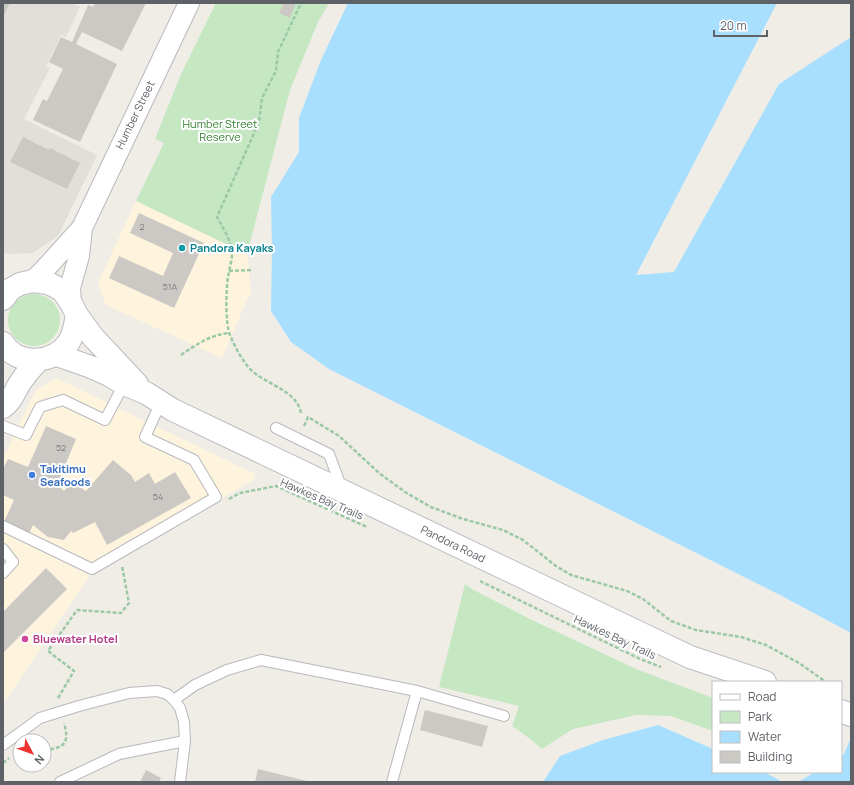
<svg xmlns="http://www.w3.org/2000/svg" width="854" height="785" font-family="Manrope,sans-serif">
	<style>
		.commercial { fill: #fef4dd }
		.industrial { fill: #e2dfdb }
		.green { fill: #c5e8c3 }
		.water { fill: #a8dfff }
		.building { fill: #ccc8c3 }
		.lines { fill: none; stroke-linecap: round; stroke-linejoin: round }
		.lane-casing { stroke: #b7b9bd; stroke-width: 12 }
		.street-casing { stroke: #b7b9bd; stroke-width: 22 }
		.secondary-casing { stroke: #b8bbc0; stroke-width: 24 }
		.path { stroke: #9bc9a6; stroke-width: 2.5; stroke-dasharray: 4 2; stroke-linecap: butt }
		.lane { stroke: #fff; stroke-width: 10 }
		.street { stroke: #fff; stroke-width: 20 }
		.secondary { stroke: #fff; stroke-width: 22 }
		.culture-dot { fill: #0f9aa8; stroke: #fff; stroke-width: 1.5 }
		.shop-dot { fill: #3f7fe0; stroke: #fff; stroke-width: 1.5 }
		.hotel-dot { fill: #d1479c; stroke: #fff; stroke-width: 1.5 }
		.labels { text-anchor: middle; stroke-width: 4; stroke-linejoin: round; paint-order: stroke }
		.number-label { font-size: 9px; fill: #7a7c7e }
		.street-label { font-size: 11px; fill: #5e6267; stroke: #fff }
		.park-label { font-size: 11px; fill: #348232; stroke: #fff }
		.culture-label { font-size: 11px; font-weight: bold; fill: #0d838f; stroke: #fff; text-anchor: start }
		.shop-label { font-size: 11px; font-weight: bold; fill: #366cbe; stroke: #fff; text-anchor: start }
		.hotel-label { font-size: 11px; font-weight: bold; fill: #b23c85; stroke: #fff; text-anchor: start }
	</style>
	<rect width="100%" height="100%" fill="#f0ede6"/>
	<path class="commercial" d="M136,201l111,53 4,37 -29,67 -116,-53 -8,-22z
		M56,378l199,96v5l-164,95 -88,130v-245l32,-68z"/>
	<path class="industrial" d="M3,3h69l8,4 -14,30 -5,-2 -15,31 4,2 -26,51 73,36 -39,81 -25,17 -26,1 -4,-2z"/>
	<path class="green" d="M216,3h113l-11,19 -28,68 -43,164 -111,-53 28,-58 -9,-4 26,-65z
		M8 320a26 26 0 1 1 52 0a26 26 0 1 1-52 0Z
		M465,584l7,5 60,31 104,49 77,29v33l-42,-15 -35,-1 -63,14 -31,20 -17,-14 -13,-9 7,-20 -80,-19z"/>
	<path class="water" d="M348,3h429l-141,272 38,-3 105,-188 72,-47v596l-71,-38 -451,-226 -38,-27 -20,-31 1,-62 -1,-52 28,-45v-34l22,-58z
		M658,725l55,24v23h51l19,10h-240l17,-26 43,-16z
		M851,737v45h-53l17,-10h26v-16l3,-2z"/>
	<path class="building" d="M3,3h7l-7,14z
		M95,3h51l-24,48 -40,-19 -6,12 41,20 -37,78 -47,-22 10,-21 4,2 16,-32 -14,-7 12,-25 11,5 16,-37 5,2z
		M284,3h12l-6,15 -11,-5z
		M23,137l26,13 1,-2 30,15 -13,26 -57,-27z
		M139,213l65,30 -30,65 -65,-30 10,-22 44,20 10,-23 -43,-20z
		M46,426l30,13 -19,46 7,6 8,-9 14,9 27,-31 18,15 4,7 14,-9 6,11 20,-12 16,26 -84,47 -12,-23 -22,11 -2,-2 -7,9 -16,-3 -15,-12 -4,9 -25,-12 10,-22 -11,-5v-26l5,-10 20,8z
		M46,568l21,21 -64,64v-41z
		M425,710l63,16 -6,21 -62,-17z
		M258,769l49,12v1h-52z
		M146,770l15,8 -2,4h-19z"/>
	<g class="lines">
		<defs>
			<path id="lane" d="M3,426l23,9 14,-28 23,-7 42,20 19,-36
				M276,428l53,26 13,35
				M3,526l89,43 124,-72 -22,-37 -49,-23 16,-35
				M3,549l10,13 -10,11
				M174,700l21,-15 32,-15 34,-10 156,31 87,25
				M3,745l37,-27 39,-12 50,-13 28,-2 10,3 7,6 6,8 4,14 1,19 -5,41
				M60,782l59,-28 66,-13
				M392,782l25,-91"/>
			<path id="street" d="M33,281l11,-11 38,-42 107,-225
				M71,303l-1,-15 9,-32 3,-28"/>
			<path id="secondary" d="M3,299l8,-10 9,-5 13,-3 15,2 14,7 9,13 6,12 16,22 44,47
				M3,343c15,24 51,21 66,-1 5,-8 6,-17 8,-27
				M57,355l34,12 18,8 15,9 22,9 27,17 517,247 75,25
				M3,407c9,-6 11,-15 17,-24 5,-8 12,-16 19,-23
				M841,711l10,4"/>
		</defs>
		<use href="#lane" class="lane-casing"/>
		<use href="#street" class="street-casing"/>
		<use href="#secondary" class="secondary-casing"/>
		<path class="path" d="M229,271l22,-1
			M181,355c16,-11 29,-20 48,-22
			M301,413c-4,-22 -33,-28 -49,-42 -10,-10 -17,-24 -22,-36 -5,-13 -4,-44 -2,-58 1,-7 4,-16 4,-24 -1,-13 -9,-25 -15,-36l42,-95 3,-24 14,-27 2,-19 23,-49
			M304,426l4,-9 31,19 40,37 26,19 26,15 32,12 40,11 20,10 33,26 15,9 56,16 16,8 28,22 25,9 45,7 25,8 33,18 27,19
			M229,499l11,-6 36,-7 91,41
			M480,581l160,78 21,8
			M58,698l16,-27 -26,-20 29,-41 44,3 8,-10 -7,-37
			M44,750c20,-2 26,-6 20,-27
			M3,763l6,-5"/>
		<use href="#lane" class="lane"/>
		<use href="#street" class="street"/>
		<use href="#secondary" class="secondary"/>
	</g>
	<circle class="culture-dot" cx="182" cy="248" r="4"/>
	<circle class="shop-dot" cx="32" cy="475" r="4"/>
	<circle class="hotel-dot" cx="25" cy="639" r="4"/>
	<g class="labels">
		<g class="number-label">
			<text x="142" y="230">2</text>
			<text x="170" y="290">51A</text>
			<text x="61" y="451">52</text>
			<text x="158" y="500">54</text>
		</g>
		<g class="street-label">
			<text transform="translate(135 115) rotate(-64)" y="4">Humber Street</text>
			<text transform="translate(322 499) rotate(23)" y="4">Hawkes Bay Trails</text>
			<text transform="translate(453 544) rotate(26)" y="4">Pandora Road</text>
			<text transform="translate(615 637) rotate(25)" y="4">Hawkes Bay Trails</text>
		</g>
		<g class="park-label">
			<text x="220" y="128">Humber Street<tspan x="220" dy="13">Reserve</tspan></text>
		</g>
		<g class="culture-label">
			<text x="190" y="252">Pandora Kayaks</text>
		</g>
		<g class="shop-label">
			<text x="40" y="473">Takitimu<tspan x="40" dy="13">Seafoods</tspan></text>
		</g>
		<g class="hotel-label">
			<text x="33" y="643">Bluewater Hotel</text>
		</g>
	</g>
	<rect width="854" height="785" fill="none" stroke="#5e6267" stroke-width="8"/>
	<rect x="712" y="681" width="130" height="92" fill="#ffffff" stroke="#bfc0c2"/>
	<rect x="720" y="694" width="20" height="6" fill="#ffffff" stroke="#bfc0c2"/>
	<text x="748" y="701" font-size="12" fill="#5e6267">Road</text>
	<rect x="720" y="711" width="20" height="12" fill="#c5e8c3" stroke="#bfc0c2"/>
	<text x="748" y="721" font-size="12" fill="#5e6267">Park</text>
	<rect x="720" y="731" width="20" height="12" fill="#a8dfff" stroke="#bfc0c2"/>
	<text x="748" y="741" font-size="12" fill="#5e6267">Water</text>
	<rect x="720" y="751" width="20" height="12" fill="#ccc8c3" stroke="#bfc0c2"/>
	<text x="748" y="761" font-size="12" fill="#5e6267">Building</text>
	<g transform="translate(32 753) rotate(131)"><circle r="19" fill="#ffffff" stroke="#bfc0c2"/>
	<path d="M0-3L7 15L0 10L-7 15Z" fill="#ed3230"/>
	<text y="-6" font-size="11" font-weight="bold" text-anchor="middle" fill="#5e6267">N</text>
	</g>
	<path d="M714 30v6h53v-6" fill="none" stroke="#5e6267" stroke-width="2"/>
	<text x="720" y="30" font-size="12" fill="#5e6267" stroke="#ffffff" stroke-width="3" paint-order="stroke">20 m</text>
</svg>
